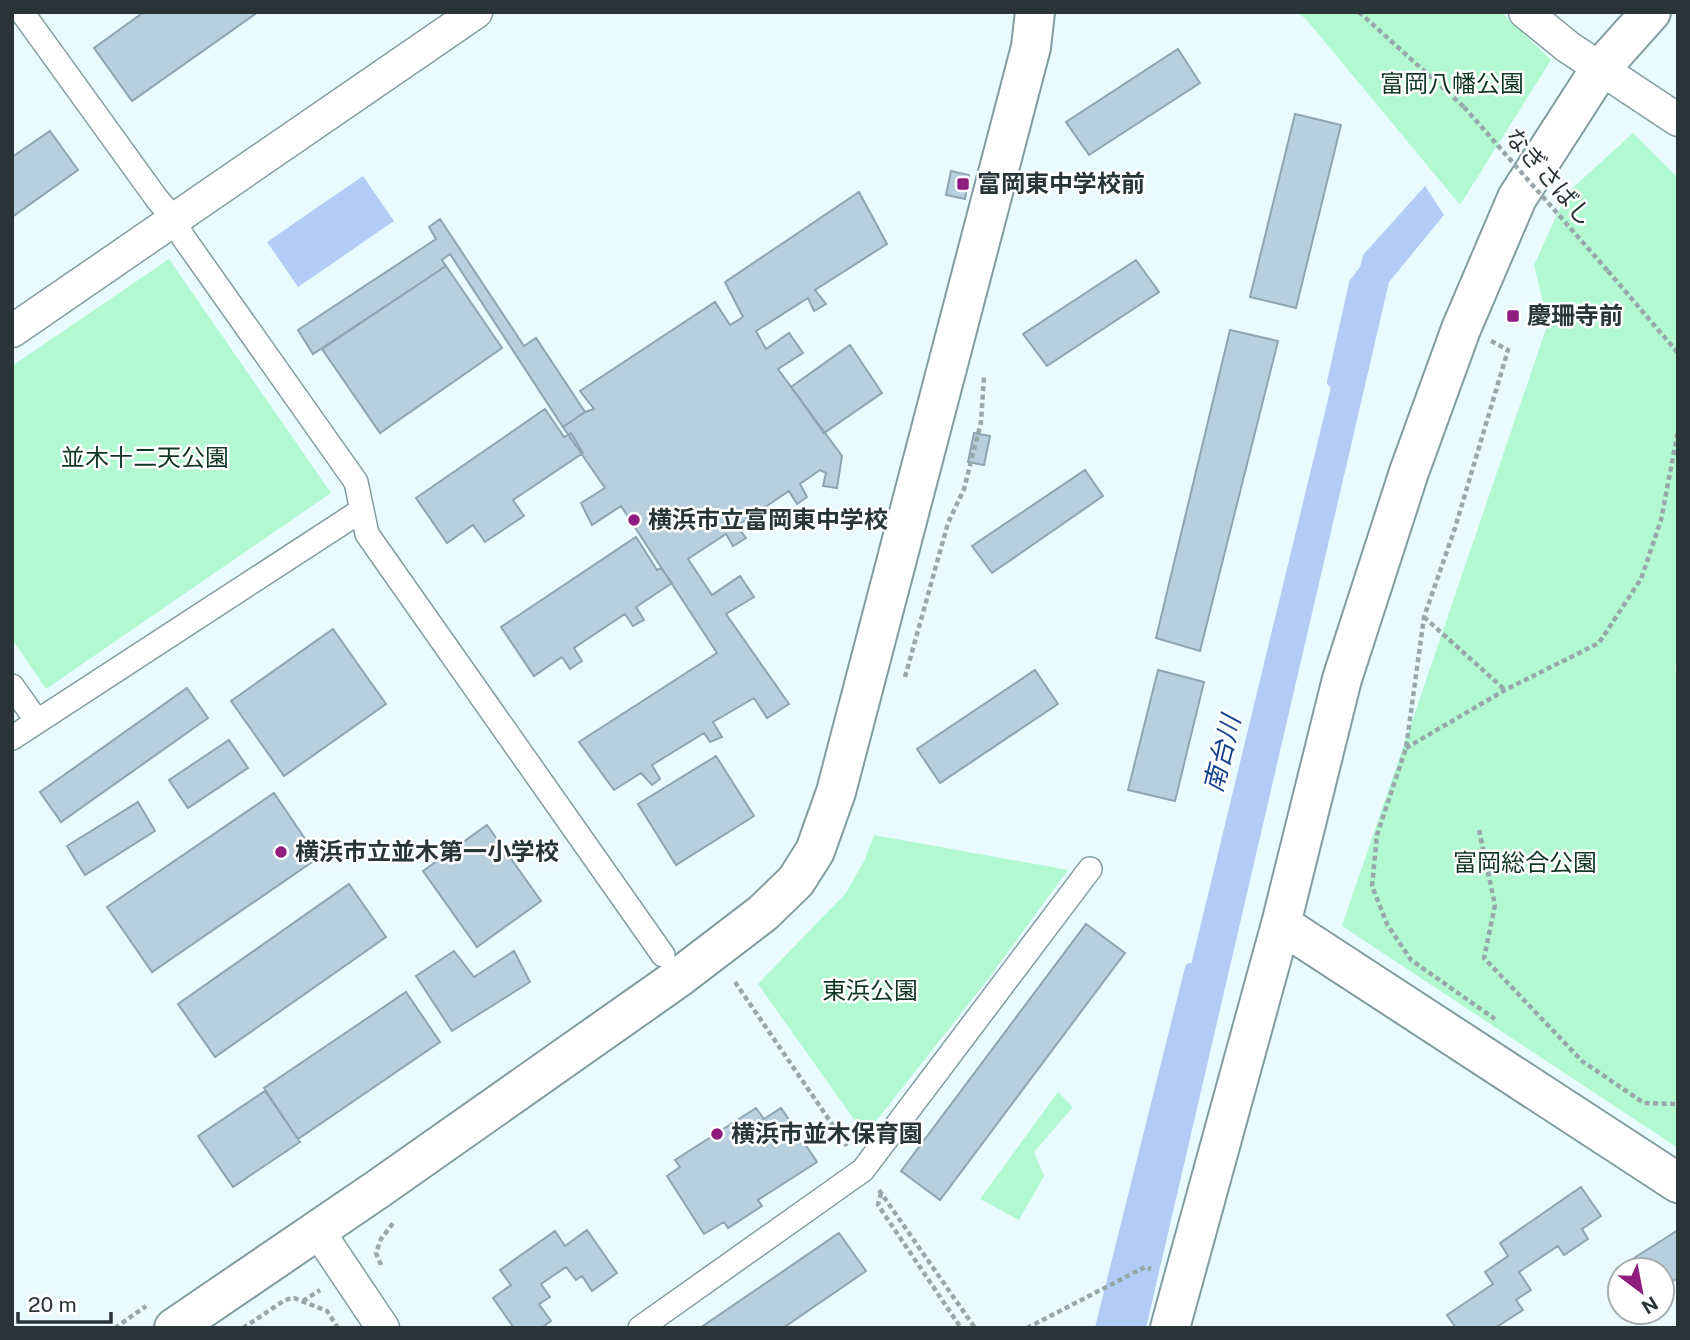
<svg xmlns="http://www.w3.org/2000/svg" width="1690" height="1340" font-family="'Public Sans','Noto Sans JP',sans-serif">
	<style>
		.green { fill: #b2f9d2 }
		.water { fill: #b3ccf5 }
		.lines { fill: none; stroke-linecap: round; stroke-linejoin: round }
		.stream { stroke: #b3ccf5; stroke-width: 10 }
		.building { fill: #b8cfde; stroke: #8fa5b3; stroke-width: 2 }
		.pedestrian-casing { stroke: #819da2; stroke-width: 26 }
		.minor-casing { stroke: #819da2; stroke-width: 35 }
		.tertiary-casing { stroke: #819da2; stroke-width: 42 }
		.path { stroke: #97a7aa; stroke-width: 4.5; stroke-dasharray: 5 3.5; stroke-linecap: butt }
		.pedestrian { stroke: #fff; stroke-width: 23 }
		.minor { stroke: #fff; stroke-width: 32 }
		.tertiary { stroke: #fff; stroke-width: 38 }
		.path-bridge { stroke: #97a7aa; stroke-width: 4.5; stroke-dasharray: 5 3.5; stroke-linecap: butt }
		.poi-dot { fill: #901d7d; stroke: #fff; stroke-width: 2.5 }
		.labels { text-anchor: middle; stroke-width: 5; stroke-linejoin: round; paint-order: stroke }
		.park-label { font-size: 24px; fill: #103624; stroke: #fff }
		.street-label { font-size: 24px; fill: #283436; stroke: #fff }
		.poi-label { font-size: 24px; font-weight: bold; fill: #283436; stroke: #fff; text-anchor: start }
		.water-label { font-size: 26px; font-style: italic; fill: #17438f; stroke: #fff }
	</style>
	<rect width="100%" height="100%" fill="#e9fbff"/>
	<path class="green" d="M1295,12h206l50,48 -91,145 -155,-187z
		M1633,133l45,45v483l-3,5 3,20v462l-336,-222 206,-603 -14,-58 33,-72z
		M169,259l162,234 -285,196 -34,-50v-273z
		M874,835l194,35 -82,112 -121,153 -107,-151 88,-91 18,-32z
		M1058,1092l15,15 -39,45 10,24 -25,44 -39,-21z"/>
	<path class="water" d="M363,176l31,45 -96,66 -31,-45z
		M1425,186l19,29 -55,67 -243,1046h-43l260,-1073z"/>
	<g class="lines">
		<path class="stream" d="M1332,382l22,-99 10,-13
			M1100,1328l90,-360"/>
	</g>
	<path class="building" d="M144,12h114l-126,89 -38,-53z
		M1178,49l22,34 -111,72 -23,-33z
		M1295,114l46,11 -45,183 -46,-11z
		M50,131l28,39 -66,47v-60z
		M951,171l18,4 -4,24 -19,-4z
		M859,192l28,52 -72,46 11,14 -12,7 -6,-13 -52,33 10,18 23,-16 14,20 -25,16 64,87 -5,32 -14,-2 3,-13 -6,-3 -20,14 7,13 -10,7 -8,-13 -52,35 9,12 -13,8 -7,-12 -38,25 24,36 28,-19 14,21 -28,17 63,90 -22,14 -13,-20 -41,24 9,15 -12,5 -6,-9 -52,32 8,14 -8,6 -11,-12 -27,17 -35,-48 138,-89 -96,-147 -29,19 -11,-22 24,-15 -42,-61 22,-15 9,-3 -14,-18 135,-89 15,23 13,-8 -18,-35z
		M440,219l84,127 12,-8 49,74 -22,15 -113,-173 -8,6 4,6 -133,88 -15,-24 138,-91 -7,-12z
		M1136,260l23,32 -112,74 -24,-32z
		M446,266l56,82 -122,85 -58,-84z
		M1230,330l48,11 -78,310 -44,-13z
		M850,345l32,48 -58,40 -33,-46z
		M545,409l19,28 7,-4 12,20 -70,47 11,16 -39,26 -12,-17 -26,18 -31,-45z
		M974,433l16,3 -6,29 -16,-3z
		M1085,470l18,26 -111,77 -20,-27z
		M636,537l21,33 4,-2 11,15 -36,24 8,13 -11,6 -8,-12 -51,34 8,13 -12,8 -8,-12 -28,19 -33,-49z
		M333,629l53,75 -102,72 -53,-75z
		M1035,670l23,34 -118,79 -23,-34z
		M1158,670l46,12 -29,119 -47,-11z
		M187,688l21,30 -147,104 -21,-30z
		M229,740l19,28 -60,40 -19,-28z
		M716,756l38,60 -78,49 -38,-61z
		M274,793l44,65 -166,114 -45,-65z
		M138,802l17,29 -70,44 -18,-29z
		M487,825l54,76 -64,46 -54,-76z
		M349,884l37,53 -171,120 -37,-53z
		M1086,924l39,29 -185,247 -39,-29z
		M454,951l20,26 40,-26 16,31 -78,49 -36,-55z
		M406,992l34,50 -142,97 -34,-51z
		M265,1091l35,51 -67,45 -35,-51z
		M756,1108l8,11 17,-11 36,54 -59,38 4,6 -34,22 -4,-6 -20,12 -37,-58 13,-9 -5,-7z
		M1581,1187l20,29 -19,13 6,10 -24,16 -6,-9 -39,26 12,18 -15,10 7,10 -28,18h-39l-9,-13 46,-31 -8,-12 23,-16 -8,-13z
		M587,1230l30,43 -25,18 -10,-15 -6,4 -10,-13 -25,17 9,13 -11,7 12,17 -10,7h-27l-21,-30 18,-13 -11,-15 55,-39 10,15z
		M1678,1230v48l-16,10v-18h-24l-7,-10z
		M839,1233l27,38 -83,57h-83z"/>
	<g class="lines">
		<defs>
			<path id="pedestrian" d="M22,12l135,187 17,20 9,18 173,245 11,52 296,421
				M12,686l25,35
				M12,738l350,-228
				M640,1328l223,-158 227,-301"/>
			<path id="minor" d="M1525,12l43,35 110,73
				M12,331l464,-319
				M318,1231l65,97"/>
			<path id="tertiary" d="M1281,924l397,259
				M174,1328l204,-139 300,-211 85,-65 33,-32 19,-30 21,-59 195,-745 4,-35
				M1170,1328l111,-404 61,-245 67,-207 52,-143 56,-131 83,-129 51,-57"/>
		</defs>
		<use href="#pedestrian" class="pedestrian-casing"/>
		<use href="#minor" class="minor-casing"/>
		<use href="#tertiary" class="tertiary-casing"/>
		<path class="path" d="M1359,12l105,95
			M1608,271l70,82
			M1491,341l17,9 -53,178 -31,89 -18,131 -29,87 -5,51 15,38 24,36 84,59
			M1424,617l81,73
			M905,677l43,-154 16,-34 17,-67 3,-46
			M1406,748l99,-58 94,-47 42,-64 20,-59 17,-89
			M1479,830l16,75 -11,53 98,103 62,42 34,1
			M735,982l112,164
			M879,1190l96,138
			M881,1193l-3,12 83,123
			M381,1265l-5,-12 5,-14 12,-16
			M303,1301l17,-11
			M115,1328l31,-22
			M243,1328l42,-28 9,-2 33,13 11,17
			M1027,1328l118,-61 6,2"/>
		<use href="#pedestrian" class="pedestrian"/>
		<use href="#minor" class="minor"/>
		<use href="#tertiary" class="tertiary"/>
		<path class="path-bridge" d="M1464,107l144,164"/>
	</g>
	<g class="poi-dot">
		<rect x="956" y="177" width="14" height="14" rx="3.5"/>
		<rect x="1506" y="309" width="14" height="14" rx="3.5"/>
		<circle cx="634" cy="520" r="7"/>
		<circle cx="281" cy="852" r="7"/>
		<circle cx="717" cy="1134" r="7"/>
	</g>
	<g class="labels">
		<g class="park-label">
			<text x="1452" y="92">富岡八幡公園</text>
			<text x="145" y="466">並木十二天公園</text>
			<text x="1525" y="871">富岡総合公園</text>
			<text x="870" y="999">東浜公園</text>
		</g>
		<g class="street-label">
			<text transform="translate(1549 177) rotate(49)" y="8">なぎさばし</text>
		</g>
		<g class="poi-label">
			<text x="977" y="192">富岡東中学校前</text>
			<text x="1527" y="324">慶珊寺前</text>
			<text x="648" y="528">横浜市立富岡東中学校</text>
			<text x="295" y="860">横浜市立並木第一小学校</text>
			<text x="731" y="1142">横浜市並木保育園</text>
		</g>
		<g class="water-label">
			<text transform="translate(1222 754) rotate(-76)" y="9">南台川</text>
		</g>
	</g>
	<rect width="1690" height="1340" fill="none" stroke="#283436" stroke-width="28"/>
	<g transform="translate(1641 1291) rotate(148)"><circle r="33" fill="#ffffff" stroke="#a9aeaf" stroke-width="2"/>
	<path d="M0-5L12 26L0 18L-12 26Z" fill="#901d7d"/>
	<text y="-10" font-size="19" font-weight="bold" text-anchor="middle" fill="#283436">N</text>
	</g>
	<path d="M18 1312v10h93v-10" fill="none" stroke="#283436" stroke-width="3.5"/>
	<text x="28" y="1312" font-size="21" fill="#283436" stroke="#ffffff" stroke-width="5" paint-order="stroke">20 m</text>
</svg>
